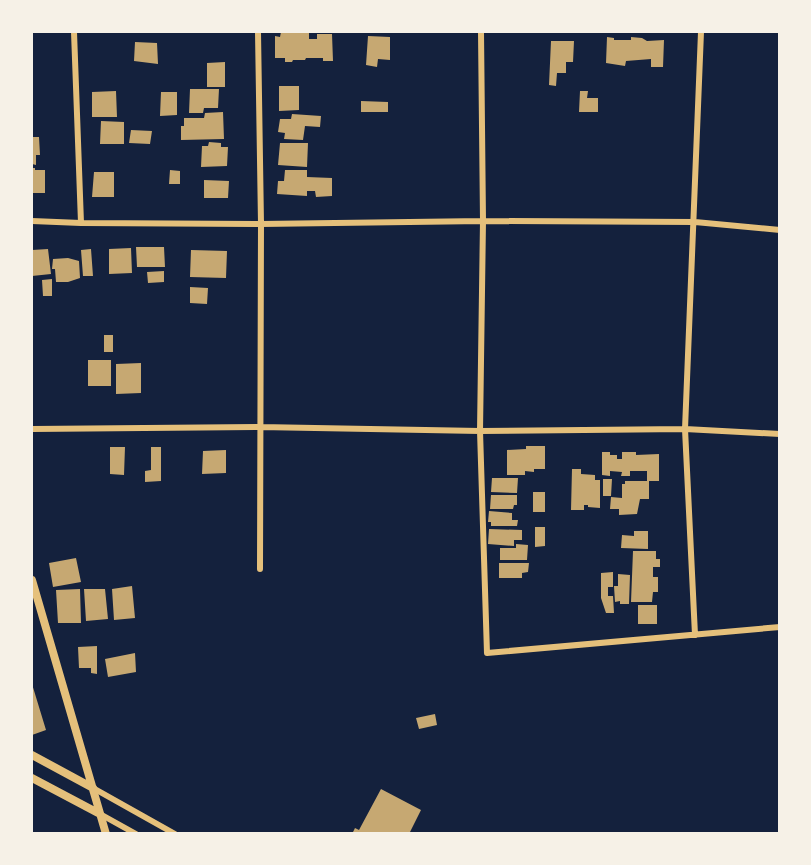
<svg xmlns="http://www.w3.org/2000/svg" width="811" height="865" font-family="'IBM Plex Serif',serif">
	<style>
		.building { fill: #c6a872 }
		.lines { fill: none; stroke-linecap: round; stroke-linejoin: round }
		.minor { stroke: #e5c07b; stroke-width: 6 }
		.secondary { stroke: #e5c07b; stroke-width: 8 }
	</style>
	<rect width="100%" height="100%" fill="#14213d"/>
	<path class="building" d="M281,32l28,1v6h8v-5h15l1,27h-10v-3h-17l-1,2h-12l-1,2h-7v-4h-10v-22l5,1z
		M368,36l22,1v23l-12,-1 -1,8 -11,-2z
		M607,37l7,1v2h17v-3l11,1 5,3 17,-1 -1,27h-12v-8l-25,2 -1,5 -19,-3z
		M551,41h23l-1,21h-7v11h-9l-1,13 -7,-1z
		M135,42l22,1 1,21 -24,-3z
		M225,62v25h-18v-24z
		M279,86h20v24l-20,1z
		M190,89h29l-1,19h-14l-1,5h-14z
		M116,91l1,26h-25v-25z
		M580,91h8l-1,7h11v14h-19z
		M161,92h16v23l-17,1z
		M361,101l27,1v10h-27z
		M223,112l1,27 -43,1v-14h3v-8h20l1,-5z
		M292,114l29,2 -1,11 -15,-1 -2,14 -19,-1 1,-6 -7,-1 2,-13h11z
		M101,121l23,1v22h-24z
		M131,130l21,1 -2,13 -21,-1z
		M32,137h7l1,18h-4v10l-4,-1z
		M209,142l12,1v4h7l-1,19 -26,1 1,-21h6z
		M280,143h28l-1,24 -29,-2z
		M32,168h3v2h10v23h-13z
		M170,170l10,1v13h-11z
		M285,170h22v7l25,1v18l-16,1 -1,-6h-8v5l-30,-2 1,-13h6z
		M94,172h20v25h-22z
		M204,180l25,1 -1,17h-24z
		M136,247h28l1,20h-28z
		M131,248l1,25 -23,1v-25z
		M48,249l3,25 -19,2v-26z
		M91,249l2,27h-10l-2,-26z
		M191,250l36,1 -1,27 -36,-1z
		M68,258l11,3 1,17 -12,4h-12l-1,-13h-3l1,-10z
		M164,271v11l-16,1 -1,-11z
		M52,279v17h-9l-1,-16z
		M190,287l18,1 -1,16 -17,-1z
		M104,335h9v17h-9z
		M88,360h23v26h-23z
		M141,363v30l-25,1v-30z
		M526,446h19v23h-11v3l-9,-1v4h-18v-25l19,-1z
		M110,447h15l-1,28 -14,-1z
		M151,447h10v34l-16,1v-11l6,-1z
		M226,450v23l-24,1 1,-23z
		M602,452h8v3h7v4h5v-7h14v3l23,-1v27h-10v18h-9l-3,15 -18,1v-6h-9l1,-12 11,1v-14h3v-3h22v-10h-17v5h-9l1,-4 -12,-1v5l-8,-1z
		M572,469h9v5l14,1v5h5v28l-12,-1v-2h-4v5h-13z
		M492,478h26l-1,15 -26,-1z
		M603,479h9l-1,17h-8z
		M533,492h12v20h-12z
		M491,495h26v10h-3l-1,4h-23z
		M489,511l23,2v7h6l-1,6h-26v-4h-3z
		M535,527h10v19l-10,1z
		M489,529l33,1v10h-8v6l-26,-2z
		M634,531h14v18l-27,-1 1,-13 12,1z
		M516,544l12,1 -1,15h-27v-12h16z
		M633,551h23v8h4v8h-7v10h5v15h-5l-1,10h-21z
		M76,558l5,24 -28,5 -4,-24z
		M499,563h30l-1,9 -6,1v5h-23z
		M613,572v15h-5v9h5l1,17h-8l-5,-15v-25z
		M618,574l12,1 -1,29h-9v-3l-5,1 -1,-16h4z
		M132,586l3,32 -21,2 -2,-31z
		M80,589l1,34h-23l-2,-33z
		M84,589h21l3,30 -22,2z
		M638,605h19v19h-19z
		M97,646v28l-6,-1v-5h-12l-1,-21z
		M135,653l1,19 -28,5 -3,-18z
		M32,684l14,46 -14,5z
		M435,714l2,11 -18,4 -3,-11z
		M381,789l40,21 -12,24h-57l3,-6 4,2z"/>
	<g class="lines">
		<path class="minor" d="M74,32l7,191
			M258,32l3,192 -1,345
			M481,32l2,189 -3,210 7,222 293,-26
			M32,221l49,2 180,1 222,-3 212,1 85,8
			M32,429l228,-2 220,4 205,-2 95,5
			M695,635l-10,-206 16,-397
			M93,788l82,46
			M100,814l36,20"/>
		<path class="secondary" d="M32,580l74,254
			M32,755l61,33
			M32,778l68,36"/>
	</g>
	<rect width="811" height="865" fill="none" stroke="#f6f1e7" stroke-width="66"/>
</svg>
